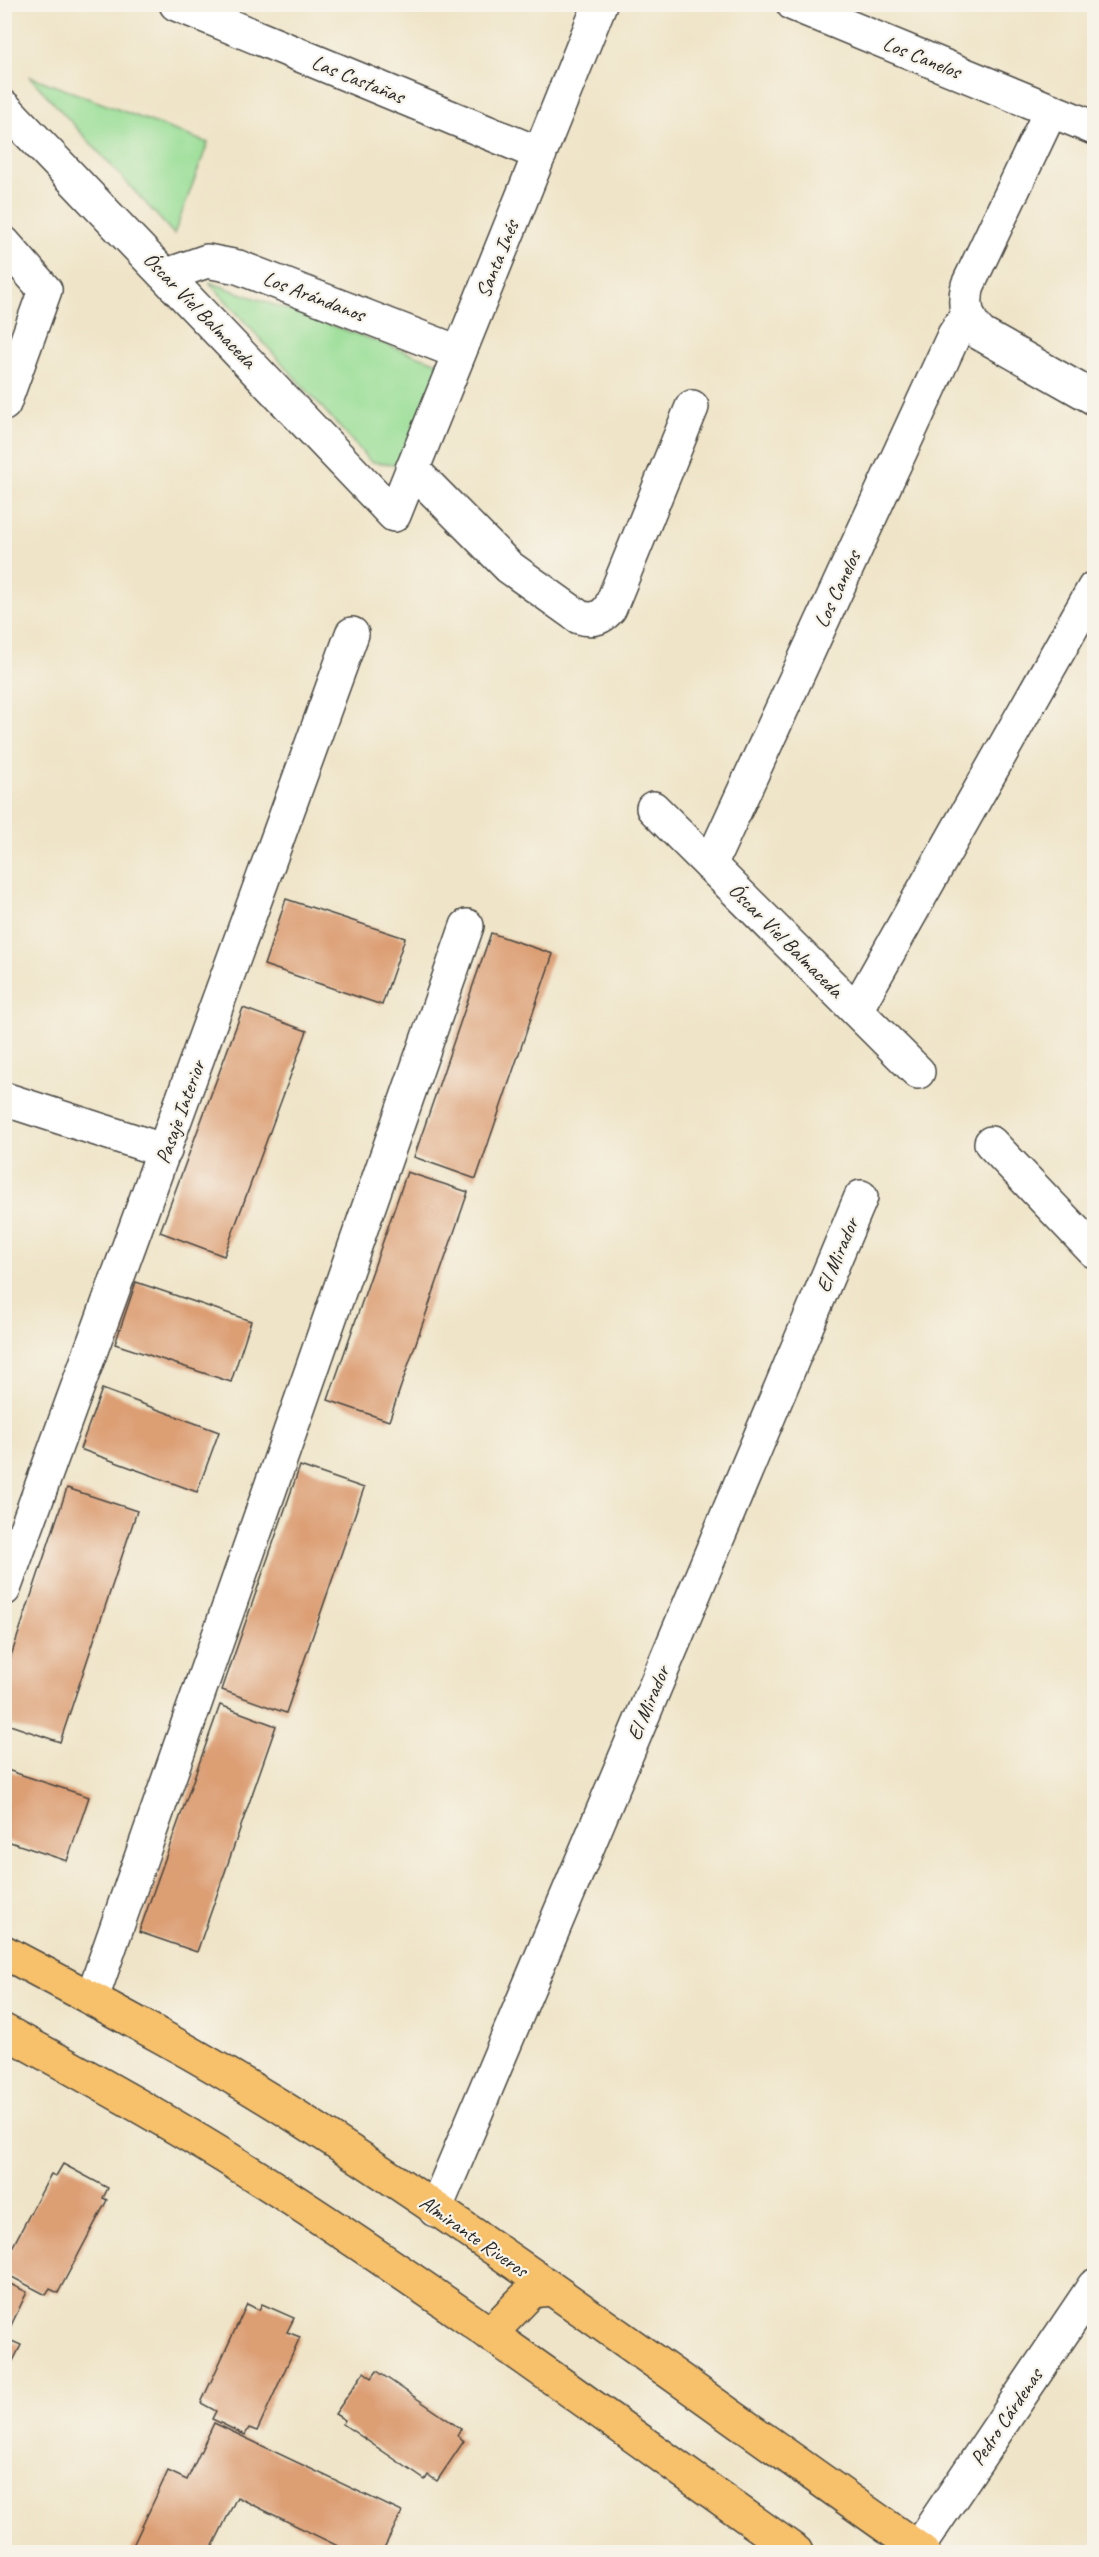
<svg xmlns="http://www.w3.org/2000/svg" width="1099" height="2557" font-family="Caveat,sans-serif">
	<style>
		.green { fill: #99de96; stroke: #628460; stroke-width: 1.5 }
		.building { fill: #dc9e73 }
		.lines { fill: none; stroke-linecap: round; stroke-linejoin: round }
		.minor-casing { stroke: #484742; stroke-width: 36 }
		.major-casing { stroke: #484742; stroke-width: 36 }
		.minor { stroke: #fff; stroke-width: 33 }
		.major { stroke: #f7c06b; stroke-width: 33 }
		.labels { text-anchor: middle; stroke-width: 4.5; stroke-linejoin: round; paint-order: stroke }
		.street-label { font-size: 21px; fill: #2b2b2b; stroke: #f7f3e8 }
	</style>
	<rect width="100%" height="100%" fill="#f7f3e8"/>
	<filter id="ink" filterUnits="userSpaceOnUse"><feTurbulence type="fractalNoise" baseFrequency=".0167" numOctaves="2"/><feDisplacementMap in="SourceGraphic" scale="12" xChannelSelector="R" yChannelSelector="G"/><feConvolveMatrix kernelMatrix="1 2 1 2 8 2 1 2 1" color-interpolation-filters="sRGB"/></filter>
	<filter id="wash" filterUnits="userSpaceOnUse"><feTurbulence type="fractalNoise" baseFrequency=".008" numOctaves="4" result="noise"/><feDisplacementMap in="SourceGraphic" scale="24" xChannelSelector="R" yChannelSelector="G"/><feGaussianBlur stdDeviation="1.35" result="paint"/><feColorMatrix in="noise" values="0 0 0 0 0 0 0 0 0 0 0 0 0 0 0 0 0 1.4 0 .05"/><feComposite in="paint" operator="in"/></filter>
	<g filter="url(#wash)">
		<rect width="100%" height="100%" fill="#efe4c7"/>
		<path class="green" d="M29,76l179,67 -34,91z
			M209,282l232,82 -39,101 -31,-3z"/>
		<g id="blocks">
			<path class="building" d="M286,899l119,39 -23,67 -118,-40z
				M491,933l62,21 -77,225 -62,-22z
				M243,1008l64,23 -83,225 -64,-24z
				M407,1172l61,20 -79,229 -61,-21z
				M136,1282l115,39 -20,61 -116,-38z
				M102,1389l117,43 -22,60 -117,-43z
				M300,1466l64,22 -78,225 -64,-23z
				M67,1488l70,23 -77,231 -56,-19v-46z
				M220,1705l56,21 -79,226 -58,-20z
				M4,1769l85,28 -22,64 -63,-21z
				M63,2164l45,24 -5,10 4,2 -49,93 -8,-4 -4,6 -40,-21 4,-7 -6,-4 47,-89 5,2z
				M4,2281l23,11 -22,46 16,7 -17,34z
				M247,2304l12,6 3,-6 32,14 -7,14 13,5 -43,94 -8,-3 -4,7 -33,-16 4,-8 -15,-8z
				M377,2371l84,58 -4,6 7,6 -27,40 -9,-6 -3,5 -82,-56 2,-4 -10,-6 29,-42 8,6z
				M214,2423l188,89 -20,40h-44l2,-5 -103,-50 -27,55h-80l38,-81 19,9z"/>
		</g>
	</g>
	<g filter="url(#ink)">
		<use href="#blocks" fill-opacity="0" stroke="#484742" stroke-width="1.5"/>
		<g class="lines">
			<defs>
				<path id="minor" d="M176,4l364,150
					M793,4l301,124
					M4,107l390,408 206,-511
					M1051,110l-83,175c-5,20 -2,34 13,49l113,64
					M4,243l41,47 -41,114
					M167,275l40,-14 31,6 220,85
					M412,469l97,98 70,50c13,4 22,2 31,-9l82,-201
					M653,808l265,264
					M710,865l244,-530 13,-20
					M856,1010l238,-422
					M4,1099l161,52
					M991,1143l103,108
					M4,1589l348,-955
					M92,1998l375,-1072
					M435,2210l426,-1013
					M917,2549l177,-263"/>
				<path id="major" d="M4,1952c106,56 212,112 312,177 207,134 405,282 607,423
					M4,2031c92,50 184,101 272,158 178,115 348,241 520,363
					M490,2334l42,-43 18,-2"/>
			</defs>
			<use href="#minor" class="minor-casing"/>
			<use href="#major" class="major-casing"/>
			<use href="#minor" class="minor"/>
			<use href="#major" class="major"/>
		</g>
	</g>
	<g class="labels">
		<g class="street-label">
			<text transform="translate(922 57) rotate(22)" y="7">Los Canelos</text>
			<text transform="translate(358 79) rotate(22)" y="7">Las Castañas</text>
			<text transform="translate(497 259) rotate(-68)" y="7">Santa Inés</text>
			<text transform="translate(314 296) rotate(21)" y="7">Los Arándanos</text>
			<text transform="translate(200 310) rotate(46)" y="7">Óscar Viel Balmaceda</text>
			<text transform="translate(837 589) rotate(-65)" y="7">Los Canelos</text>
			<text transform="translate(786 940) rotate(45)" y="7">Óscar Viel Balmaceda</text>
			<text transform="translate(180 1112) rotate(-70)" y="7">Pasaje Interior</text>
			<text transform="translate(837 1255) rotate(-67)" y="7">El Mirador</text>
			<text transform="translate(648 1703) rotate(-67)" y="7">El Mirador</text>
			<text transform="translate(474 2236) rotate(35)" y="7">Almirante Riveros</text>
			<text transform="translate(1006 2417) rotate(-56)" y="7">Pedro Cárdenas</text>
		</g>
	</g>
	<rect width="1099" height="2557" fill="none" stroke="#f7f3e8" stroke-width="24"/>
</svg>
